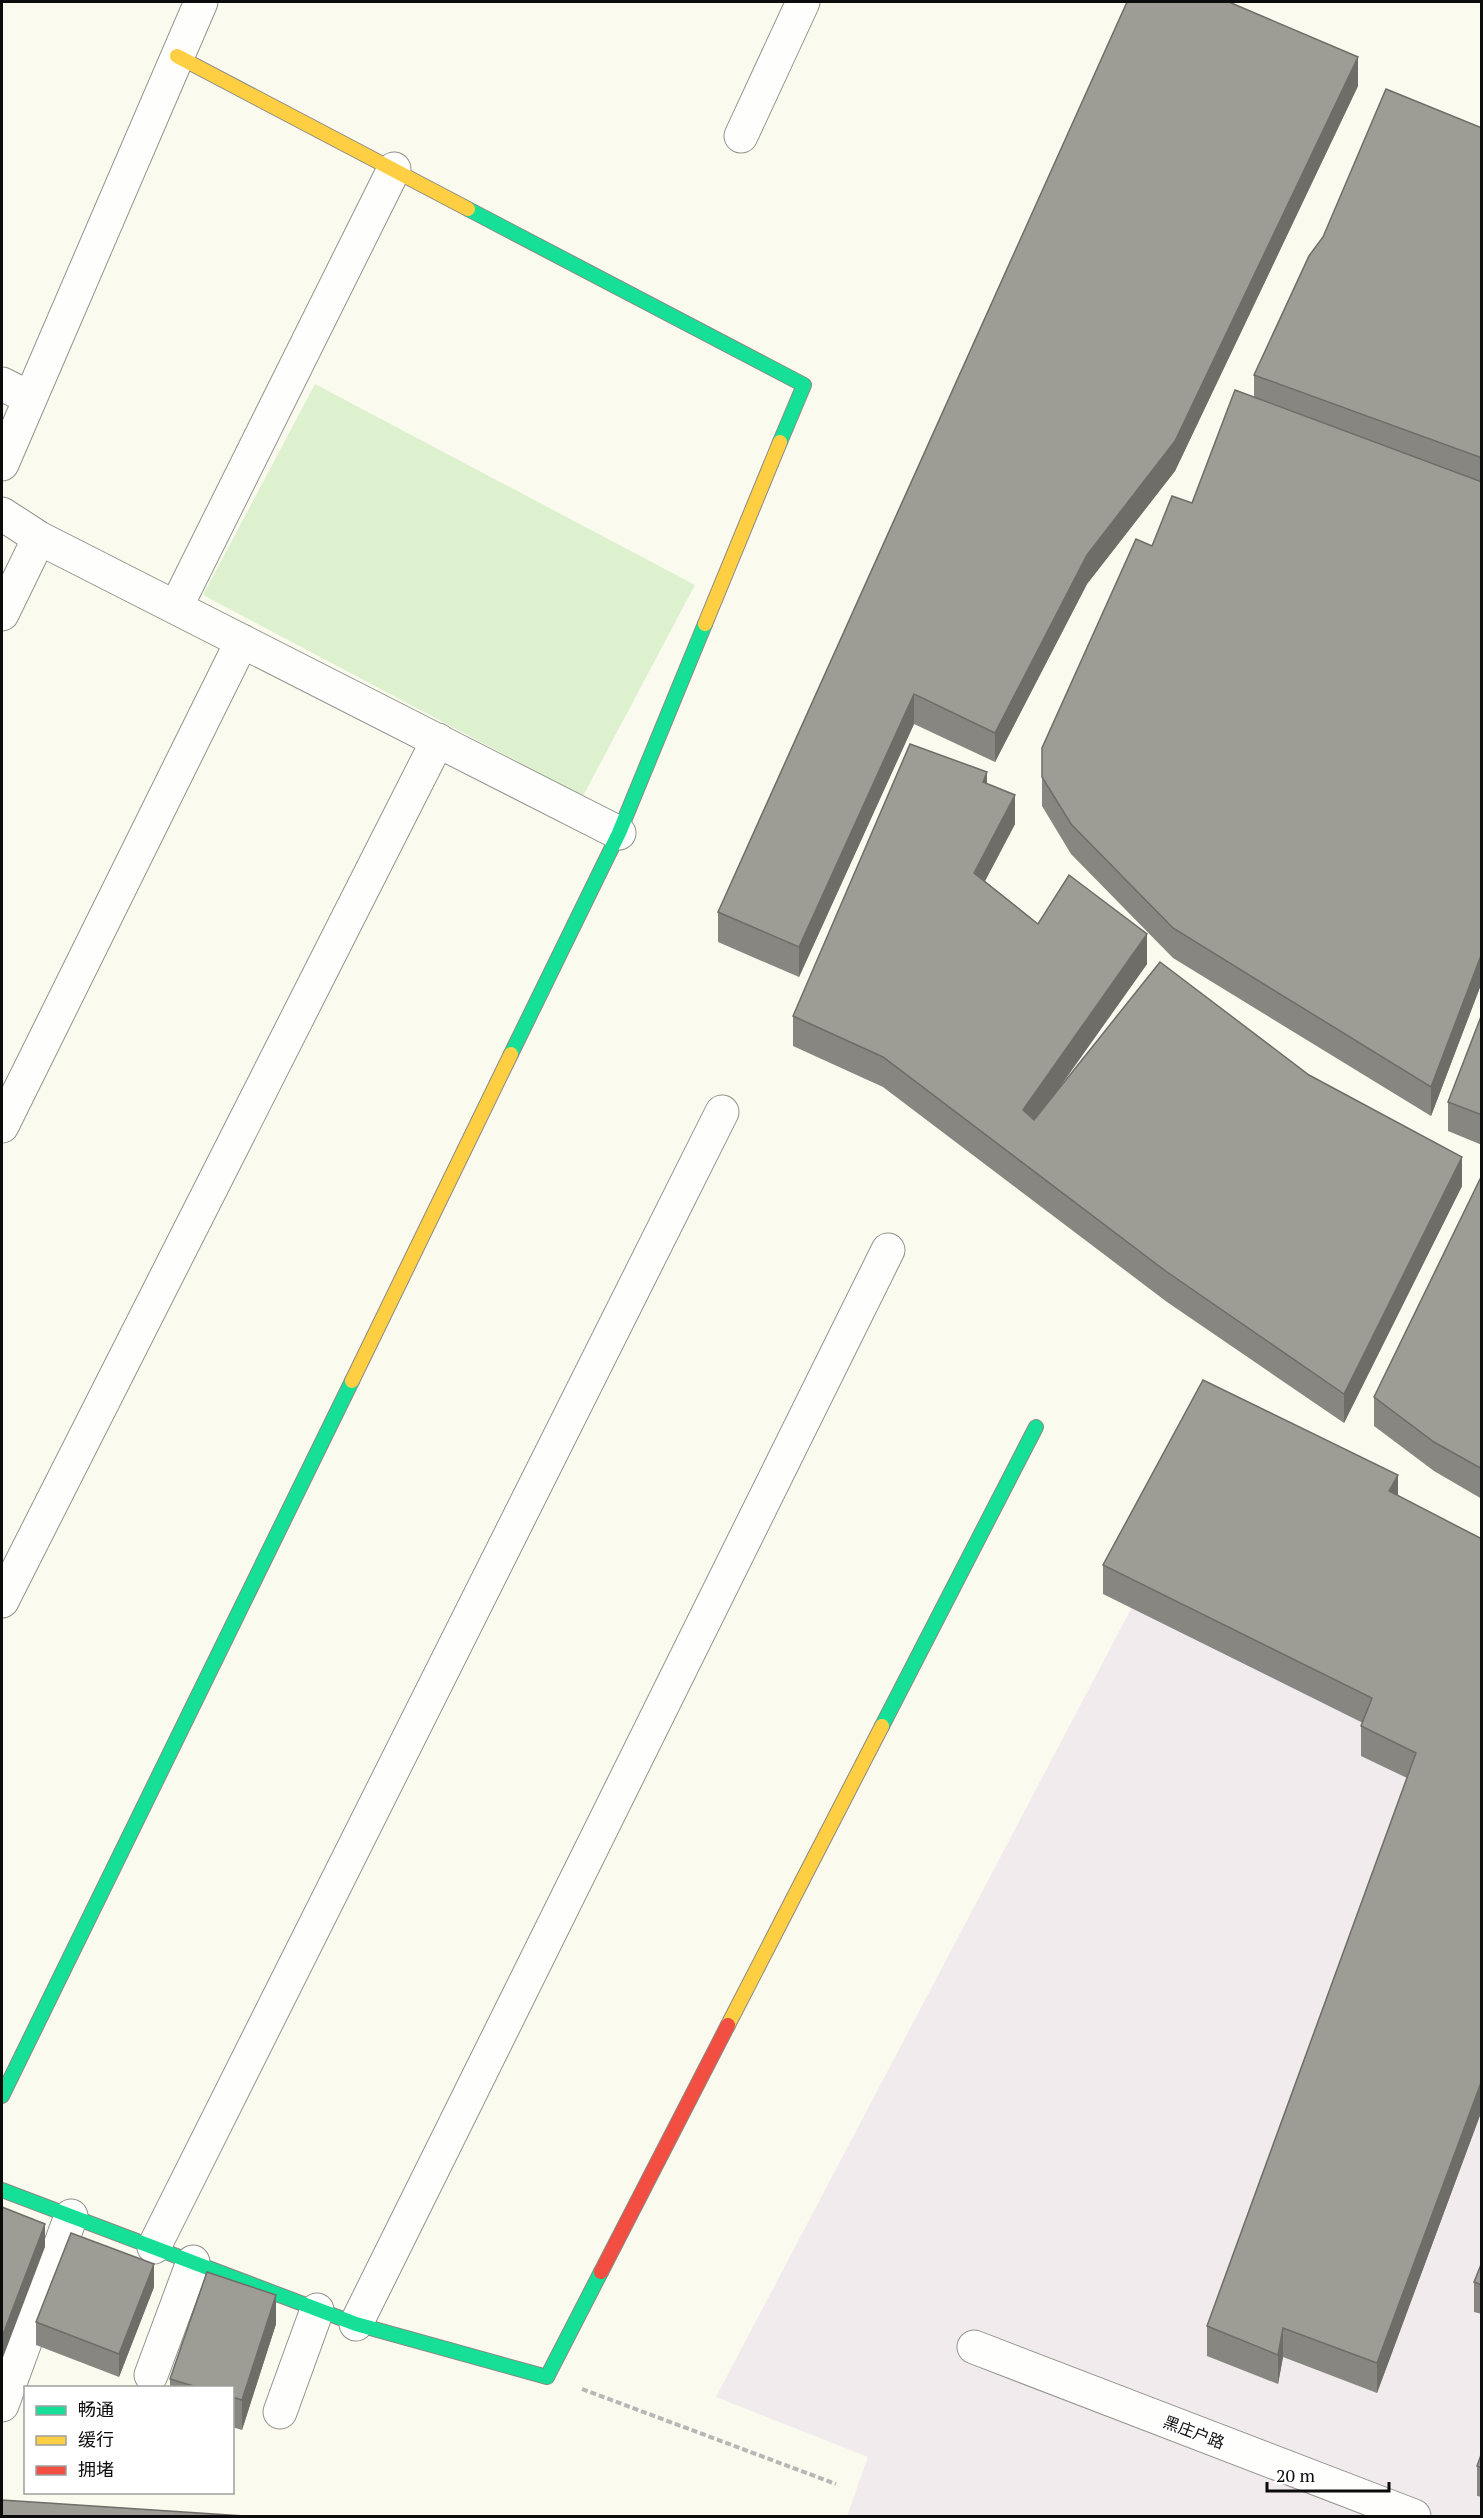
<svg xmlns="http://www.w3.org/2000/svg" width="1483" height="2518" font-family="'PT Serif','Noto Sans SC',serif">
  <rect width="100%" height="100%" fill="#fafaef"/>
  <path fill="#f2ebed" d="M 1172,1531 L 1481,1674 L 1481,2516 L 847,2516 L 868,2457 L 716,2397 Z"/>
  <path fill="#def1cf" d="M 315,384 L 695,585 L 583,796 L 203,595 Z"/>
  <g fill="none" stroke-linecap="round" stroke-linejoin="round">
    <defs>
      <path id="street" d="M 741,136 L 803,2
        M 2,384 L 30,398
        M 2,464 L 201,2
        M 2,514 L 39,538 L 2,614
        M 39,538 L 619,833
        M 176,607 L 394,169
        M 2,1126 L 242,641
        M 2,1601 L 438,740
        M 154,2247 L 722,1112
        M 356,2324 L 888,1250
        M 974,2347 L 1414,2516
        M 151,2375 L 193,2262
        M 2,2405 L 71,2216
        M 280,2412 L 317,2310"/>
      <path id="fast" d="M 468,209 L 804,385 L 780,442
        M 511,1054 L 619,833 L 705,624
        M 882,1726 L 1036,1427
        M 2,2096 L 352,1381
        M 2,2190 L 356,2324 L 547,2377 L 601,2272"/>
      <path id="slow" d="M 177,56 L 468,209
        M 705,624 L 780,442
        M 352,1381 L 511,1054
        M 728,2025 L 882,1726"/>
      <path id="jam" d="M 601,2272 L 728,2025"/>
    </defs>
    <use href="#street" stroke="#93938e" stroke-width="35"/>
    <use href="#fast" stroke="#8a8a85" stroke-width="16"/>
    <use href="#slow" stroke="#8a8a85" stroke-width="16"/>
    <use href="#jam" stroke="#8a8a85" stroke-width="16"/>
    <path stroke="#b7b7b5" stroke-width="4" stroke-dasharray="6 3" stroke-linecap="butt" d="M 582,2389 L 836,2484"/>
    <use href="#street" stroke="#fefefd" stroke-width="33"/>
    <use href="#fast" stroke="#16e098" stroke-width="14"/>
    <use href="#slow" stroke="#ffcf43" stroke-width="14"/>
    <use href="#jam" stroke="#f24e42" stroke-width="14"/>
  </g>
  <path fill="#878680" d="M 1358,86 L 1175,471 L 1087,584 L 995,762 L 914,724 L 799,977 L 718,942 L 718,912 Z
    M 1482,128 L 1482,982 L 1431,1116 L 1173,958 L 1071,854 L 1042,806 L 1042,748 L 1192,503 L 1254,397 L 1254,375 Z
    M 987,784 L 1015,824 L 985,881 L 1038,924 L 1147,964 L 1056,1092 L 1309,1075 L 1462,1186 L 1344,1423 L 1167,1302 L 883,1087 L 793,1046 L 793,1016 Z
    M 1482,1014 L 1482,1145 L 1448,1131 L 1448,1102 Z
    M 1482,1175 L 1482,1499 L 1434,1471 L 1374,1426 L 1374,1397 Z
    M 1398,1496 L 1482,1539 L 1482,2110 L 1377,2393 L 1283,2357 L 1278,2384 L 1207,2356 L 1207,2326 L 1407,1778 L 1361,1756 L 1361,1726 L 1363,1723 L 1103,1594 L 1103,1565 Z
    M 1482,2262 L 1482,2314 L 1474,2312 L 1474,2282 Z
    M 154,2287 L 119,2377 L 36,2345 L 36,2322 Z
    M 276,2324 L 242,2430 L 232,2427 L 232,2388 L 170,2388 L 170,2379 Z
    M 1482,2452 L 1482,2497 L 1477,2496 L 1477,2466 Z"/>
  <path fill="#6e6d68" d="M 1358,57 L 1358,86 L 1175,471 L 1087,584 L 995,762 L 995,733 L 1087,555 Z
    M 914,694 L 914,724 L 799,977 L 799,947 Z
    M 987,772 L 987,801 L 983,782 Z
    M 1015,795 L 1015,824 L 974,902 L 974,873 Z
    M 1147,934 L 1147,964 L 1023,1139 L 1023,1110 Z
    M 1482,953 L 1482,982 L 1431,1116 L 1431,1087 Z
    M 1462,1157 L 1462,1186 L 1344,1423 L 1344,1394 Z
    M 1398,1475 L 1398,1504 L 1389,1491 Z
    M 1482,2080 L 1482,2110 L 1377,2393 L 1377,2363 Z
    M 45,2224 L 45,2247 L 2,2360 L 2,2337 Z
    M 154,2264 L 154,2287 L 119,2377 L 119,2354 Z
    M 276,2295 L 276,2324 L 242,2430 L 242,2400 Z
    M 1283,2328 L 1283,2357 L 1278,2384 L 1278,2355 Z"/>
  <path fill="#9d9c95" stroke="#6e6d68" stroke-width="1.5" d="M 1127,2 L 1229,2 L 1358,57 L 1175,441 L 1087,555 L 995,733 L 914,694 L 799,947 L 718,912 Z
    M 1386,89 L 1482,128 L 1482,458 L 1254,375 L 1309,256 L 1323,237 Z
    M 1235,390 L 1482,482 L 1482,953 L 1431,1087 L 1173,928 L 1071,824 L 1042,777 L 1042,748 L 1136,539 L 1152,546 L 1172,496 L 1192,503 Z
    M 910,744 L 987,772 L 983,782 L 1015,795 L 974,873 L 1038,924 L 1069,875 L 1147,934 L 1023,1110 L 1034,1120 L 1160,962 L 1309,1075 L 1462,1157 L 1344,1394 L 1167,1272 L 883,1057 L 793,1016 Z
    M 1482,1014 L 1482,1115 L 1448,1102 Z
    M 1482,1175 L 1482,1469 L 1434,1442 L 1374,1397 Z
    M 1203,1380 L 1398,1475 L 1389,1491 L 1482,1539 L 1482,2080 L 1377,2363 L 1283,2328 L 1278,2355 L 1207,2326 L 1416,1753 L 1361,1726 L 1372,1698 L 1103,1565 Z
    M 2,2207 L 45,2224 L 2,2337 Z
    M 71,2233 L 154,2264 L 119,2354 L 36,2322 Z
    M 1482,2262 L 1482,2285 L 1474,2282 Z
    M 207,2272 L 276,2295 L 242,2400 L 232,2397 L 232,2388 L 200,2388 L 170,2379 Z
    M 1482,2452 L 1482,2468 L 1477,2466 Z
    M 2,2500 L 261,2517 L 2,2517 Z"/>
  <g text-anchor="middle" stroke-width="6" stroke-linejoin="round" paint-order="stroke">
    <g font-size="16" fill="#0c0c0c" stroke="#fff">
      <text transform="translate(1194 2432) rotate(21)" y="6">黑庄户路</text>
    </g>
  </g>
  <rect width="1483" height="2518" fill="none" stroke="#0c0c0c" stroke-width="6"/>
  <rect x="24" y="2386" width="210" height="108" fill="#ffffff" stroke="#9e9e9e" stroke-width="1.5"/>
  <rect x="36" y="2406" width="30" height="9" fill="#16e098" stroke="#9e9e9e" stroke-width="1.5"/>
  <text x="78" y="2416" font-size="18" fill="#0c0c0c">畅通</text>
  <rect x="36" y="2436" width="30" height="9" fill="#ffcf43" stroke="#9e9e9e" stroke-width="1.5"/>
  <text x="78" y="2446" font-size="18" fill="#0c0c0c">缓行</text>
  <rect x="36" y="2466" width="30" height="9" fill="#f24e42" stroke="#9e9e9e" stroke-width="1.5"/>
  <text x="78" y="2476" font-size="18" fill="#0c0c0c">拥堵</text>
  <path d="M1267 2482v9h122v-9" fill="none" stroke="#0c0c0c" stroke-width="3"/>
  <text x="1276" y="2482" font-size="18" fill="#0c0c0c" stroke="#ffffff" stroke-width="4.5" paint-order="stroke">20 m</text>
</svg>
